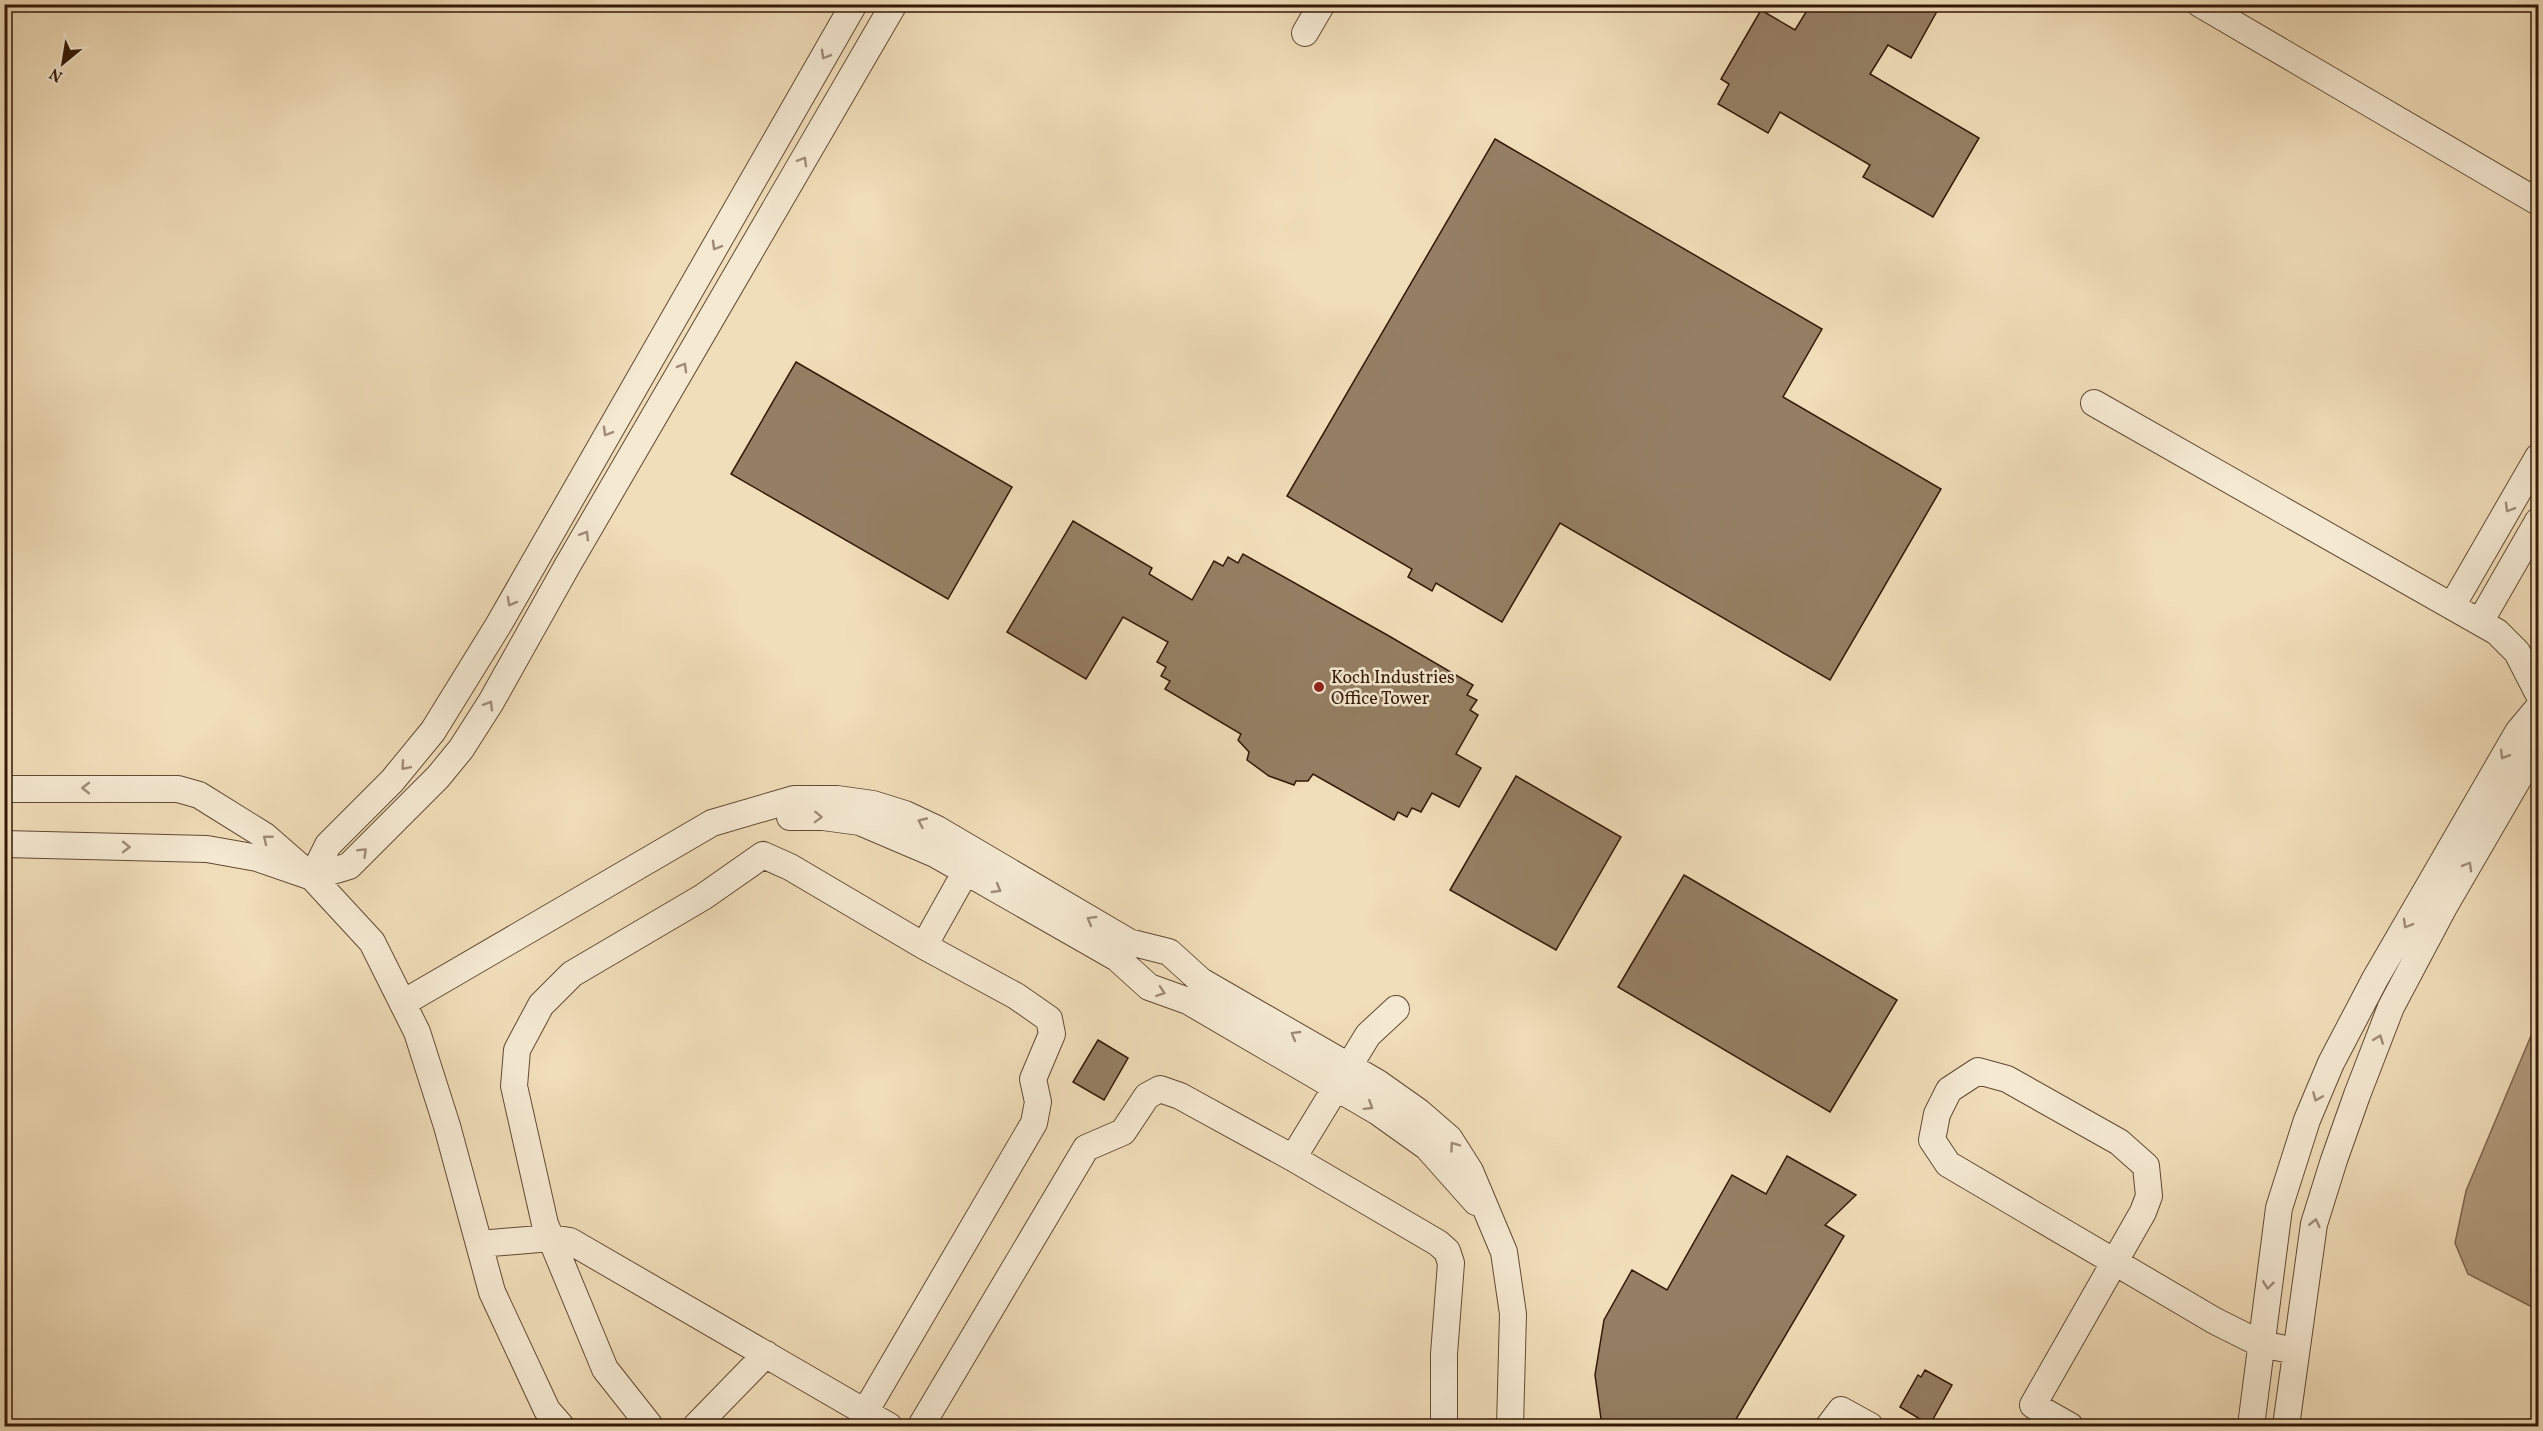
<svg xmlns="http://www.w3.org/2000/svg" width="2543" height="1431" font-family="Vollkorn,serif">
  <rect width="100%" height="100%" fill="#f0ddb9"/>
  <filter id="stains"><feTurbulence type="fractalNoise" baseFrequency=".00333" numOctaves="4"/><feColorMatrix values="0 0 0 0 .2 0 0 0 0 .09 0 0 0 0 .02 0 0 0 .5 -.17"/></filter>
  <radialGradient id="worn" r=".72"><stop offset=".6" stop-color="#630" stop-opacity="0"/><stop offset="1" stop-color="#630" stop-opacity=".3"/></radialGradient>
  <path fill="#b09a7c" stroke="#7e664d" stroke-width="1.5" d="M 2538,1019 L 2538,1310 L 2468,1274 L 2455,1243 L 2466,1191 Z"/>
  <path fill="#957f64" stroke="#331907" stroke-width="1.5" d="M 1811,4 L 1941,4 L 1911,58 L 1888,45 L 1870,74 L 1979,138 L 1933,217 L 1863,177 L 1870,165 L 1780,112 L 1768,133 L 1718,104 L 1729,84 L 1721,79 L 1761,10 L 1795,30 Z
    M 1495,139 L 1822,329 L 1783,397 L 1941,489 L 1830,680 L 1560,523 L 1502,622 L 1436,583 L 1432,591 L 1408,577 L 1412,569 L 1287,496 Z
    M 796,362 L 1012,487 L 948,599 L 731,474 Z
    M 1073,521 L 1152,568 L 1149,574 L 1192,600 L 1214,561 L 1223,566 L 1228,557 L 1238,563 L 1243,554 L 1389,636 L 1473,685 L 1467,695 L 1477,700 L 1470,710 L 1478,715 L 1456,754 L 1481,768 L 1459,807 L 1432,793 L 1421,812 L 1412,808 L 1407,817 L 1398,812 L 1394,820 L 1313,774 L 1308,781 L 1296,781 L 1294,785 L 1269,776 L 1247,760 L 1249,752 L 1238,740 L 1241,734 L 1165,689 L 1170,681 L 1161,676 L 1166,667 L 1157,662 L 1168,642 L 1123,617 L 1086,679 L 1007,632 Z
    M 1516,776 L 1621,837 L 1556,950 L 1450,890 Z
    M 1684,875 L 1897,1000 L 1830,1112 L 1618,987 Z
    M 1098,1040 L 1128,1058 L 1104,1100 L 1073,1082 Z
    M 1787,1156 L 1856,1195 L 1825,1225 L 1844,1236 L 1732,1426 L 1602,1426 L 1595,1375 L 1604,1320 L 1632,1270 L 1667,1290 L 1732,1175 L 1766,1194 Z
    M 1925,1370 L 1952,1385 L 1932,1421 L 1930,1420 L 1928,1424 L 1900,1407 L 1918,1375 L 1921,1377 Z"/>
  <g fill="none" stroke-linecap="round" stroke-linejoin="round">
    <defs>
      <path id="minor" d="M 2200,4 L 2538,202
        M 1305,33 L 1322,4
        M 2094,403 L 2497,632 L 2517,652 L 2538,693
        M 2452,606 L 2538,457
        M 2480,622 L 2538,521
        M 4,789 L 178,789 L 199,795 L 265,836 L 312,877 L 372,942 L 417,1032 L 447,1126 L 492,1292 L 547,1410 L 561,1426
        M 790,817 L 823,817 L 860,822 L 935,854 L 1117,958 L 1149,987 L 1188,1001 L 1378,1112 L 1427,1147 L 1476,1202
        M 4,844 L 207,849 L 257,858 L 312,877 L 349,866 L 438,777 L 461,749 L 491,702 L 566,568 L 894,4
        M 312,877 L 328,845 L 392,781 L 433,731 L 499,624 L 854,4
        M 403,1003 L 712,823 L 794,799 L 837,799 L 873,804 L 905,814 L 937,829 L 1129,942 L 1169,952 L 1201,981 L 1378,1083 L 1419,1112 L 1449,1138 L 1470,1171 L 1504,1252 L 1513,1314 L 1510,1426
        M 1396,1009 L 1368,1035 L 1293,1158 L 1438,1243 L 1447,1251 L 1451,1263 L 1444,1354 L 1444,1426
        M 479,1244 L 551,1238 L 570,1241 L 889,1426
        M 865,1412 L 1034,1123 L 1038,1102 L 1033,1079 L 1052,1034 L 1049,1019 L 1016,996 L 924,946
        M 650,1426 L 605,1369 L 545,1224 L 514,1086 L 517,1050 L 541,1005 L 572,974 L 703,897 L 763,855 L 790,867 L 924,946 L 966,871
        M 696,1426 L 766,1354
        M 921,1426 L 1086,1148 L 1123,1132 L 1147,1096 L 1160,1089 L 1180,1096 L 1293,1158
        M 1829,1426 L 1841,1410 L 1870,1426
        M 2070,1426 L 2033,1405 L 2143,1212 L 2149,1196 L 2146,1166 L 2119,1142 L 2007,1079 L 1978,1071 L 1949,1090 L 1937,1114 L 1932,1140 L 1948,1164 L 2215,1321 L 2261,1344 L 2295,1351
        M 2251,1426 L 2279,1208 L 2307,1120 L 2331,1063 L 2375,979 L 2518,732 L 2538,708
        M 2286,1426 L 2314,1224 L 2334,1160 L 2357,1095 L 2391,1007 L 2444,907 L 2538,745"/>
    </defs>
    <use href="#minor" stroke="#624a34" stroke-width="28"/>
    <use href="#minor" stroke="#f5e9d2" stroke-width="26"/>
  </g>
  <defs><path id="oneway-chevron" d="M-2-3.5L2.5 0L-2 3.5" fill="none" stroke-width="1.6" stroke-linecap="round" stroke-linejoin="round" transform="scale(1.5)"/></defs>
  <g stroke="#9e8b77">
    <use href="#oneway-chevron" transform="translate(825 55) rotate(120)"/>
    <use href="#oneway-chevron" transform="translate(803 161) rotate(-60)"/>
    <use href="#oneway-chevron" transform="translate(716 246) rotate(120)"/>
    <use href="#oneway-chevron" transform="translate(683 367) rotate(-60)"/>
    <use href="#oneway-chevron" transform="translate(607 432) rotate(120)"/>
    <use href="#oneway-chevron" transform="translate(2509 508) rotate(120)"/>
    <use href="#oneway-chevron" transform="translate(585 535) rotate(-59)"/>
    <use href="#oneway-chevron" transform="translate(511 602) rotate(119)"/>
    <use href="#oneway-chevron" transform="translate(489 705) rotate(-59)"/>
    <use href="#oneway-chevron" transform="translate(2504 755) rotate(121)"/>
    <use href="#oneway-chevron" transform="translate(405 766) rotate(131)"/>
    <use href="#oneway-chevron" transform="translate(86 788) rotate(180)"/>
    <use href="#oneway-chevron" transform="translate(818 817) rotate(2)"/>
    <use href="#oneway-chevron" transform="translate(922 822) rotate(-155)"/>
    <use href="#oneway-chevron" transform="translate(267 839) rotate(-141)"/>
    <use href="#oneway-chevron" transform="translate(126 847) rotate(1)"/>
    <use href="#oneway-chevron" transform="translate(363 852) rotate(-44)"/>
    <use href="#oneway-chevron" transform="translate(2468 866) rotate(-60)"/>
    <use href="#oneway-chevron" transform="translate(997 889) rotate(30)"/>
    <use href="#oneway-chevron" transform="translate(1091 920) rotate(-150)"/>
    <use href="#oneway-chevron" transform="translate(2407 924) rotate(120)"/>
    <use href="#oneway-chevron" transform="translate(1161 992) rotate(19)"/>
    <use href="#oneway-chevron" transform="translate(1295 1035) rotate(-150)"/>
    <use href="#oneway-chevron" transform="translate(2379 1039) rotate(-69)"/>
    <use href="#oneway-chevron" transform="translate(2317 1097) rotate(113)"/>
    <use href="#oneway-chevron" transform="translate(1369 1106) rotate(32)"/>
    <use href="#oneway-chevron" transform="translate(1454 1146) rotate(-125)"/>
    <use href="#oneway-chevron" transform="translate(2315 1223) rotate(-77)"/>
    <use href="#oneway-chevron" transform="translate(2268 1285) rotate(97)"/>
  </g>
  <circle fill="#8f2418" stroke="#f5e9d2" stroke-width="2" cx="1319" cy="687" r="6"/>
  <g text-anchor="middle" stroke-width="5" stroke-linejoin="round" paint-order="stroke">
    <g font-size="18" fill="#331907" stroke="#f5e9d2" text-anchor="start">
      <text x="1331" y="683">Koch Industries<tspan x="1331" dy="21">Office Tower</tspan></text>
    </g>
  </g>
  <rect width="2543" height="1431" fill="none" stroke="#f0ddb9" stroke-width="24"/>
  <rect x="6" y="6" width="2531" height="1419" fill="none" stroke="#331907" stroke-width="3"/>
  <rect x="12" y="12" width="2519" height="1407" fill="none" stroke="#331907" stroke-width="1.5"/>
  <g transform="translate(63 63) rotate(210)" stroke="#f5e9d2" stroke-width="4.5" paint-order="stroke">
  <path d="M0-4.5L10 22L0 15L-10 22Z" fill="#331907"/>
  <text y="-9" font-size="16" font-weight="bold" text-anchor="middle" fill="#331907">N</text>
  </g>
  <rect width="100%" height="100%" filter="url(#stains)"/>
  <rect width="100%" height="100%" fill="url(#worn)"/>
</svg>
